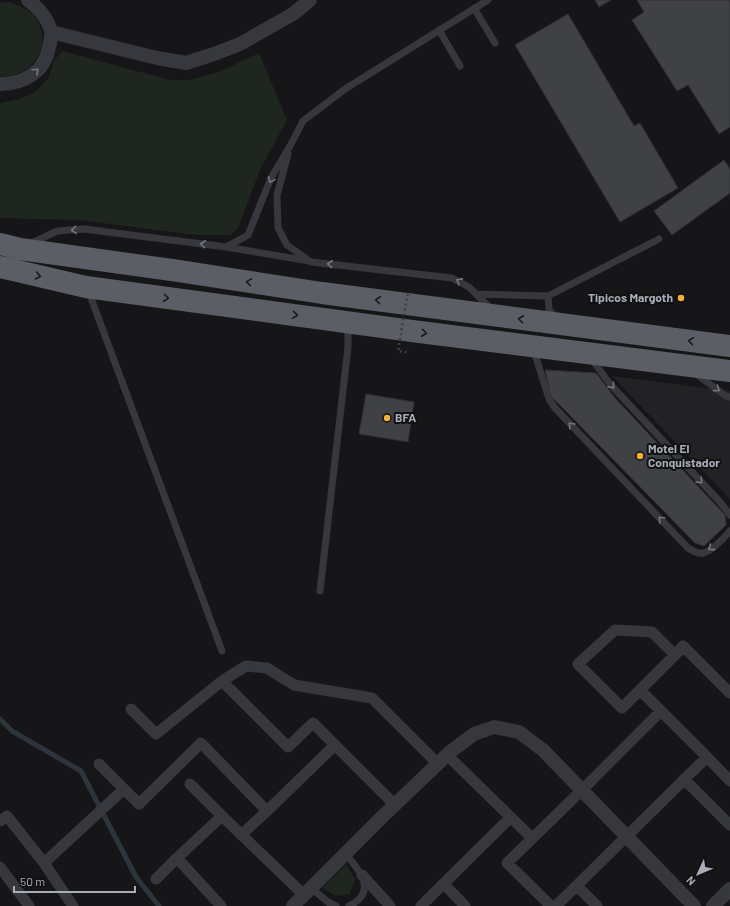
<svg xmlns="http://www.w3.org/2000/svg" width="730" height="906" font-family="Barlow,sans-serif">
  <rect width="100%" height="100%" fill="#161618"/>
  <path fill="#222225" d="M 612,376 L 730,391 L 730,499 Z"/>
  <path fill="#1e261f" d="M 9,2 C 16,5 25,7 31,13 C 57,37 35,80 0,76 L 0,3 Z
    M 62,51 L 170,80 L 189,80 L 219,72 L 259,53 L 287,120 L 260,170 L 238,228 L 230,235 L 196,235 L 79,220 L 0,218 L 0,103 L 20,99 L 36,91 L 48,79 L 54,61 Z
    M 346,865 L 355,879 L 350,894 L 336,896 L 322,888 Z"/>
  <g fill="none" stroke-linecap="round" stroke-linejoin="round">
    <path stroke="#2c353c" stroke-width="5" d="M 0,719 L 12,731 L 81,771 L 136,877 L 159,906"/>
  </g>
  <path fill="#404145" stroke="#303034" d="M 595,0 L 611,0 L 599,7 Z
    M 637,0 L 729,0 L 730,2 L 730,127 L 719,134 L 688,85 L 677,91 L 632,20 L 644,12 Z
    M 568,14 L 634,126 L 640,123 L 678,188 L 620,222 L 515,45 Z
    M 724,160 L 730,169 L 730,193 L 672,235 L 654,211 Z
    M 545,370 L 596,373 L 615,398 L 725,515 L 726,525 L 704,546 L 695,543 L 551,396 Z
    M 366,394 L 414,402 L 408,442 L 359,434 Z"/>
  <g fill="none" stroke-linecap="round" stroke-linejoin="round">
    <path stroke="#3d3f44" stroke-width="2.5" stroke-dasharray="2 3" stroke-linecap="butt" d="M 399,348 L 398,351 L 407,352 L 408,349"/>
    <path stroke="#37383d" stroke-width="7" d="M 474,8 L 495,43
      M 439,30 L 460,66
      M 288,154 L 277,195 L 278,228 L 287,245 L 311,262 L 452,278 L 469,287 L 492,310
      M 30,244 L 57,231 L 84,229 L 226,247 L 309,261
      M 226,247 L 248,235 L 271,178 L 290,146 L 303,121 L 345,89 L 488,0
      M 88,290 L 222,651
      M 476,294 L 548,296 L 659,239
      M 548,296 L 549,310 L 556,317
      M 533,348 L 549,399 L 555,408 L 688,548 C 693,551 697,554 703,553 C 711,552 725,537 730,531
      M 592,358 L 596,365 L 610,384 L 720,502 L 730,515
      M 696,374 L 726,396 L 730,397
      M 320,591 L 348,347 L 348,325
      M 346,854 C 360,871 378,892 349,906
      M 311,888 L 328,902 L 336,906"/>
    <path stroke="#37383d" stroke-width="11" d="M 675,655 L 652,632 L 615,630 L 578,664 L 622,708 L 675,655 L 683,646 L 730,693
      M 222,681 L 246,666 L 267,668 L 294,685 L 372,698 L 438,764
      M 640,690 L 707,757
      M 131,709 L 156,734 L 222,681 L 288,747 L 313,723 L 395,805
      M 447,755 L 532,838
      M 99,764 L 139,804 L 201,743 L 267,811 L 335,745
      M 684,779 L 730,825
      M 190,784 L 222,816
      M 0,821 L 7,816 L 44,863 L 73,906
      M 241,835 L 267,811
      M 44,863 L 124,789
      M 0,867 L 29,906
      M 362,875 L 390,906
      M 156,879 L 177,858
      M 444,884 L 465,906
      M 577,886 L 597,906
      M 221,906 L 177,858 L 222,816 L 304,895
      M 421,906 L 511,817
      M 551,906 L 507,863 L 582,790 L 661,711
      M 556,906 L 707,757 L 730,781"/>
    <path stroke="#37383d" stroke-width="14" d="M 51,32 L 157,58 L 186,63 L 214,54 L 240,44 L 293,14 L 310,0
      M 0,84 C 24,84 45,72 49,47 C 50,43 52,36 51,32 C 49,20 38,7 28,0
      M 293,906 L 382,817 L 450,752 L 474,734 L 494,727 L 519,732 L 543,750 L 694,906
      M 713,906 L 730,889"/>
    <path stroke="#5b5e65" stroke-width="22" d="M 0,244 L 20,249 L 172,270 L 322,293 L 730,346
      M 0,267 L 86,287 L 412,331 L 730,371"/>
    <path stroke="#3d3f44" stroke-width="2.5" stroke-dasharray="2 3" stroke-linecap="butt" d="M 399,345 L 408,292"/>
  </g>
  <defs><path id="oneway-chevron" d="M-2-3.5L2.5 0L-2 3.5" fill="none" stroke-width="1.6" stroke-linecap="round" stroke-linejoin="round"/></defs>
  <g stroke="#757881">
    <use href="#oneway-chevron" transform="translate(36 71) rotate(-43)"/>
    <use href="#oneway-chevron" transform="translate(271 180) rotate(114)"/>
    <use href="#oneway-chevron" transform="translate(74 230) rotate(175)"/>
    <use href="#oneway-chevron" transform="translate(203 244) rotate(-173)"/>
    <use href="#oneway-chevron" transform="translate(330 264) rotate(-174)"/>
    <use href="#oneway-chevron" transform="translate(459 281) rotate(-151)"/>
    <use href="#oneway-chevron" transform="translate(612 386) rotate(49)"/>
    <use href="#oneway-chevron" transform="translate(717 389) rotate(35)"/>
    <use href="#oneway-chevron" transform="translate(571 425) rotate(-134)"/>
    <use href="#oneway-chevron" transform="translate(700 481) rotate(47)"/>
    <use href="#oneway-chevron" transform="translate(661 519) rotate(-134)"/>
    <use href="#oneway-chevron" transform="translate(711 548) rotate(143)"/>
  </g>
  <g stroke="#18191b">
    <use href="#oneway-chevron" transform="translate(38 276) rotate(13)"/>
    <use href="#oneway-chevron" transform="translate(249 282) rotate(-171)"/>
    <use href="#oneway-chevron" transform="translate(166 298) rotate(8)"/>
    <use href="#oneway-chevron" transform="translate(378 300) rotate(-173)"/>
    <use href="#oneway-chevron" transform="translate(295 315) rotate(8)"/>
    <use href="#oneway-chevron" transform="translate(521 319) rotate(-173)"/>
    <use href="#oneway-chevron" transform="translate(424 333) rotate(7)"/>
    <use href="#oneway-chevron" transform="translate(691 341) rotate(-172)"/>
  </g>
  <g fill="#f2b134" stroke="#111113" stroke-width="1.5">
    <circle cx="681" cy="298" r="4"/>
    <circle cx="387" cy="418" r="4"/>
    <circle cx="640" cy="456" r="4"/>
  </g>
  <g text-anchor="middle" stroke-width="4" stroke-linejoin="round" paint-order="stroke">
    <g font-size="12" font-weight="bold" fill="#a8adb8" stroke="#111113" text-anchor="start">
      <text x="673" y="302" text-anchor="end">Tipicos Margoth</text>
      <text x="395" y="422">BFA</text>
      <text x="648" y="453">Motel El<tspan x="648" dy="14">Conquistador</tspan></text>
    </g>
  </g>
  <g transform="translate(698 874) rotate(226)" stroke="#111113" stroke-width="3" paint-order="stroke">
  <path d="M0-3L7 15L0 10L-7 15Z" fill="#a8adb8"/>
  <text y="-6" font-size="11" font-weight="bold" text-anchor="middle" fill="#a8adb8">N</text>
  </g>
  <path d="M14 886v6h121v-6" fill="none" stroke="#a8adb8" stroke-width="2"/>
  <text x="20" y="886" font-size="12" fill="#a8adb8" stroke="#111113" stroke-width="3" paint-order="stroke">50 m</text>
</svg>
